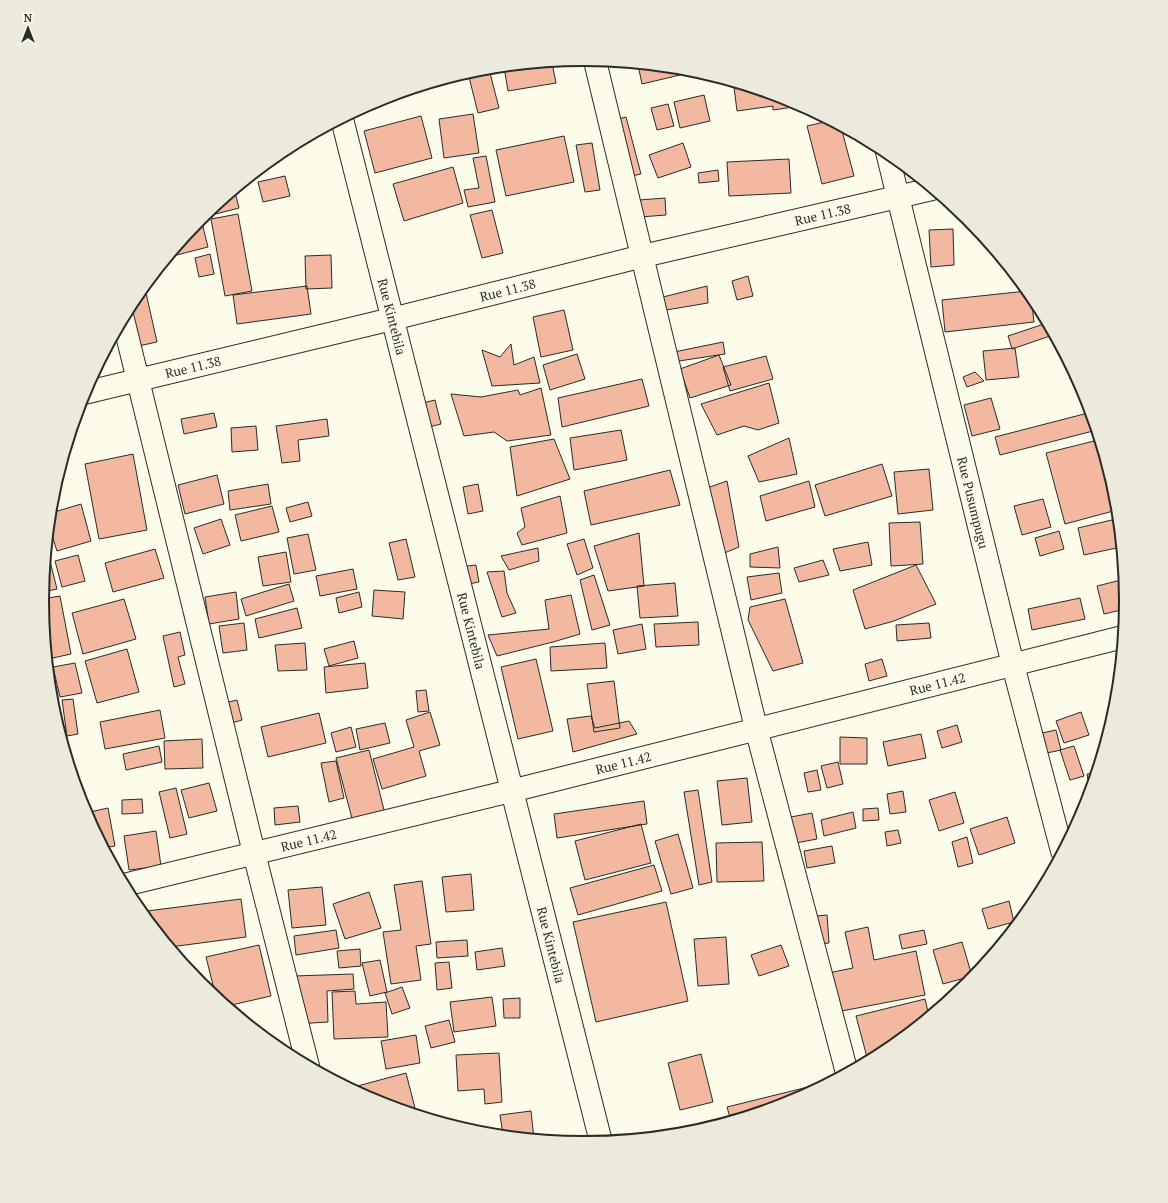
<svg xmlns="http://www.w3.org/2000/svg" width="1168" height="1203" font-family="'PT Serif',serif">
  <rect width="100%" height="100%" fill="#fdfbea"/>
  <path fill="#f2b8a0" stroke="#2b2b2b" d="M 552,63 L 556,83 L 508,91 L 504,67 Z
    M 638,65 L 678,69 L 680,75 L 642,84 Z
    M 489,69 L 499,108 L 478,113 L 468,73 L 478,70 Z
    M 743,86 L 792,101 L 801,106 L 773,110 L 773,106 L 737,111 L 734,87 Z
    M 704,95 L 710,121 L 680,128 L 674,102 Z
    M 668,104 L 674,126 L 657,130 L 651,108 Z
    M 473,114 L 479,153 L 444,158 L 439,119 Z
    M 421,116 L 432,158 L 375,173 L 364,131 Z
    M 626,117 L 641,174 L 622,178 L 607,122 Z
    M 829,121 L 841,127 L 854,176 L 822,184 L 807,126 Z
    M 564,136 L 574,182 L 506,196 L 496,150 Z
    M 592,143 L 600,190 L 585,192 L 576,145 Z
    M 683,143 L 691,167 L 658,178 L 649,155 Z
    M 486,156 L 495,202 L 468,207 L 464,190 L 479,188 L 473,158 Z
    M 789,159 L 791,193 L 729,196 L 727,162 Z
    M 453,167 L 463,203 L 404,221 L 393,184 Z
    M 718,170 L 719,181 L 699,183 L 698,173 Z
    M 285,176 L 290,196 L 263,202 L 258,182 Z
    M 235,192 L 239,208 L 204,217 L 232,193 Z
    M 665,198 L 666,215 L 640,217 L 639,200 Z
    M 492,210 L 503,253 L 482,258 L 470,215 Z
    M 238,214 L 252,291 L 225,296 L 211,219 Z
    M 202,223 L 208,247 L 169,257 L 196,224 Z
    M 953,229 L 954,265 L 931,267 L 929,230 Z
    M 210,254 L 214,274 L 199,277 L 195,258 Z
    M 331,255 L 332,288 L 306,289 L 305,256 Z
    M 748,276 L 753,296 L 737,300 L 732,281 Z
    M 307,286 L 311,314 L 237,324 L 233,295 Z
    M 707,286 L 708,303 L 666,310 L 663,297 Z
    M 1027,291 L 1031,296 L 1034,322 L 945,332 L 942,300 Z
    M 146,293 L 157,342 L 129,348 L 123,320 L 138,295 Z
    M 564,310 L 573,350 L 541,357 L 533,317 Z
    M 1047,323 L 1053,335 L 1012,349 L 1008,336 Z
    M 723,342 L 725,354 L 679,361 L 674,352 Z
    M 511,344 L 514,365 L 534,357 L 540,383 L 492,386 L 482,350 L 500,357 Z
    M 1015,348 L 1019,377 L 986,380 L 983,351 Z
    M 577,354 L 585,379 L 550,390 L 543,365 Z
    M 719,355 L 731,385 L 690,398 L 680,369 Z
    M 766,356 L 773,379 L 730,391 L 723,367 Z
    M 975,372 L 984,381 L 967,387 L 963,377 Z
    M 642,379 L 649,406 L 562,427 L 558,398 Z
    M 769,383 L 779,423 L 758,430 L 744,426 L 717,435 L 701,404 Z
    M 541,388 L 551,435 L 507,441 L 494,432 L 464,436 L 451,394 L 481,397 L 518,390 L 520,395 Z
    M 991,398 L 1000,429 L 972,436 L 964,405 Z
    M 435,400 L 441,424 L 429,427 L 423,403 Z
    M 214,413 L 217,427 L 184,434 L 181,419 Z
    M 1088,413 L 1093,431 L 1000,455 L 995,437 Z
    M 327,419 L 329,436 L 298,440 L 300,461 L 282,463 L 276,426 Z
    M 256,426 L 258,450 L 232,452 L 231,428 Z
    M 621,430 L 627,460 L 574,470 L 570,438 Z
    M 789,438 L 797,474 L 759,482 L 748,456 Z
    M 554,439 L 570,479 L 517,496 L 510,447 Z
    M 1098,440 L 1117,510 L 1065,524 L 1046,453 Z
    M 133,454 L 147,530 L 99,539 L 85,464 Z
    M 882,464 L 892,496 L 825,516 L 815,485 Z
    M 929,469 L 933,510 L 898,514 L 894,472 Z
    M 670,470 L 680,505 L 591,525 L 584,491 Z
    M 217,475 L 224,504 L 185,514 L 178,485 Z
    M 727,481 L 739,547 L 722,554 L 707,488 Z
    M 809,481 L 815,507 L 766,521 L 760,496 Z
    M 268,484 L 271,504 L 230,510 L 228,491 Z
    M 478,484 L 483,511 L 468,514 L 463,487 Z
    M 560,496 L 567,533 L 522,545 L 517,533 L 525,527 L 521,508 Z
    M 1043,499 L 1051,527 L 1022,535 L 1014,506 Z
    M 308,502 L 312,516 L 290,522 L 286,508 Z
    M 81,504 L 91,541 L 57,551 L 49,526 L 51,513 Z
    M 272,506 L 279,532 L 241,541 L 235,515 Z
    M 221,519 L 230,545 L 203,554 L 194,528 Z
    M 1116,519 L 1121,547 L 1084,555 L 1078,528 Z
    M 920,522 L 923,564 L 891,566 L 889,523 Z
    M 1059,531 L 1064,549 L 1040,556 L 1035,538 Z
    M 639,533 L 644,586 L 608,591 L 594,546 Z
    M 308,534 L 316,570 L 294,574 L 287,538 Z
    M 406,539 L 415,577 L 398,580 L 389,543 Z
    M 584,539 L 593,568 L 577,575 L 567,544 Z
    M 868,542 L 872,565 L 840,571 L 833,549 Z
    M 778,547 L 780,568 L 750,567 L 750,554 Z
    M 538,548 L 539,561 L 509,570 L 501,556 Z
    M 155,549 L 164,578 L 113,592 L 105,563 Z
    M 286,552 L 291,582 L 263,586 L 258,557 Z
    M 78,555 L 85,581 L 62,587 L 55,561 Z
    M 49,557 L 57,589 L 43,592 L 46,558 Z
    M 823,560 L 829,575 L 799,582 L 794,568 Z
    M 476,565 L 479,582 L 463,585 L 460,567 Z
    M 916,565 L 936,604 L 894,621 L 865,629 L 853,590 Z
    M 353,569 L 357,589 L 320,596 L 316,576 Z
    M 504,571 L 507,593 L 516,613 L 502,617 L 487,572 Z
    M 779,573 L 782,593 L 751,600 L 747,577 Z
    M 594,575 L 610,625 L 592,630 L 580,580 Z
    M 1121,580 L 1126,600 L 1125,609 L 1104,614 L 1097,586 Z
    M 675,583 L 678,616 L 640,618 L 637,586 Z
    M 289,584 L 294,601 L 246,616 L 241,599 Z
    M 374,590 L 405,592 L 403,619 L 372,616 Z
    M 236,592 L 239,619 L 209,624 L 205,597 Z
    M 359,592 L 362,607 L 339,613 L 336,598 Z
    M 571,595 L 580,634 L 553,642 L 497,656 L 488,635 L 549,629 L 545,600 Z
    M 60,596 L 71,654 L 48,659 L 42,599 Z
    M 1080,598 L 1085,619 L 1032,630 L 1028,609 Z
    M 124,599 L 136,639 L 83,654 L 72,613 Z
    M 785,599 L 803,663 L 773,671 L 748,620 L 750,607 Z
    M 297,608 L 302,628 L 259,638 L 255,619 Z
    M 698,622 L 699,645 L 656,647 L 654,624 Z
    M 244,623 L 247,650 L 223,653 L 219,626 Z
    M 929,623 L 931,638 L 897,641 L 896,625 Z
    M 642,624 L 646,649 L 618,654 L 613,630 Z
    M 180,632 L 185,655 L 178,657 L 185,684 L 174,687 L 163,636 Z
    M 354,641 L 358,658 L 329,666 L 324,649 Z
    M 305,643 L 307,670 L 278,671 L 275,645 Z
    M 605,643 L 607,668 L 551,671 L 550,647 Z
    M 127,649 L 139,692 L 97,703 L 85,661 Z
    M 536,659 L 553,731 L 518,739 L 501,667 Z
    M 882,659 L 887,676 L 869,681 L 865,664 Z
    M 75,663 L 82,693 L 60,697 L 53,667 Z
    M 365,663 L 368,688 L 326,693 L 324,667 Z
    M 614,681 L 620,728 L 594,732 L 587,684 Z
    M 426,690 L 429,711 L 418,712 L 416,691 Z
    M 73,699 L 78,734 L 67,736 L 62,700 Z
    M 237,700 L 242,720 L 221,726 L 215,705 Z
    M 160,710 L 165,738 L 105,749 L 100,722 Z
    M 430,712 L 440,745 L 419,751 L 426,776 L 382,789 L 373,759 L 414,747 L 406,720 Z
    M 1081,712 L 1089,735 L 1064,743 L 1056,721 Z
    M 319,713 L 326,743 L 268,757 L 261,727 Z
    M 591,716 L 595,728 L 629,721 L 637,734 L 573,752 L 567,719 Z
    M 385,723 L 390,743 L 360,750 L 356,729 Z
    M 957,725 L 962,742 L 942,748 L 937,731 Z
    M 351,727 L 356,747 L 336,752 L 331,733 Z
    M 1056,730 L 1061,750 L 1047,753 L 1042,733 Z
    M 921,734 L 926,758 L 888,766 L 883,742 Z
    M 840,737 L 867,738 L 867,764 L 840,764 Z
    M 202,739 L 203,768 L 165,769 L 164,741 Z
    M 159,746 L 162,762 L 126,770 L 123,754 Z
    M 1074,746 L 1084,776 L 1070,780 L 1060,750 Z
    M 369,750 L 386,818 L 354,826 L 336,758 Z
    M 336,761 L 344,798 L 329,802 L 321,763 Z
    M 838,762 L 843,784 L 827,788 L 821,766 Z
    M 817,770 L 821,790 L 808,792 L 804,773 Z
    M 1096,773 L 1090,793 L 1087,774 Z
    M 747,778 L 752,822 L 722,825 L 717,781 Z
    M 209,783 L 217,811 L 189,818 L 181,790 Z
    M 176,788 L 187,834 L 170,838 L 159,792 Z
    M 698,790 L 712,882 L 699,885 L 684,792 Z
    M 903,791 L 906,812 L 890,814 L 887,794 Z
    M 955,792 L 964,823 L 939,831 L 929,800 Z
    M 142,799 L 143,813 L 122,814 L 122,800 Z
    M 644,801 L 647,824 L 557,838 L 554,814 Z
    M 298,806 L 300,822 L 275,825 L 274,808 Z
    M 108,808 L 115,846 L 104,848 L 85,813 Z
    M 878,808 L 879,820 L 863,821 L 863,809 Z
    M 853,812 L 856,828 L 824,836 L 821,820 Z
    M 812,813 L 817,839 L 785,845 L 780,819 Z
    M 1007,817 L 1015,843 L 979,855 L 970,829 Z
    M 641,824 L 651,863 L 585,880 L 575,841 Z
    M 898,830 L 901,843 L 887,846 L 885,832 Z
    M 156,831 L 161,866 L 129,870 L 124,836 Z
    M 678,834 L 693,888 L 671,894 L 655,841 Z
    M 967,837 L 973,863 L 958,867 L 952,842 Z
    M 762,842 L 764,881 L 717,882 L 716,843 Z
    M 832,846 L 835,863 L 807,868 L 804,851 Z
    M 654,865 L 662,891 L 578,915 L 570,888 Z
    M 471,874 L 474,910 L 446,912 L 442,877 Z
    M 422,881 L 431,944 L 416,946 L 421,980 L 391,984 L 383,932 L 401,930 L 394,885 Z
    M 322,887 L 326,925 L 292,928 L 288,890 Z
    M 369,892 L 381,928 L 345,939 L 333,904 Z
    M 241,899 L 246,937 L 170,947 L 148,920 L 147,911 Z
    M 1009,901 L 1014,922 L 988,929 L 982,909 Z
    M 666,902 L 688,1001 L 596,1022 L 573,922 Z
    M 827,915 L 829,943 L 808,945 L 806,917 Z
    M 868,927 L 874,960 L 916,951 L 925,995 L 826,1014 L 818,975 L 853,968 L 845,932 Z
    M 336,930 L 339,948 L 296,955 L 294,936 Z
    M 924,930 L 927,944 L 902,949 L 899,935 Z
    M 726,937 L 729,984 L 698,986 L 694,939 Z
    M 467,940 L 468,956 L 437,958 L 436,942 Z
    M 962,942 L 972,976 L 943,984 L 933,950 Z
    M 259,945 L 271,996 L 227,1006 L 216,997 L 206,957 Z
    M 781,945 L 789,966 L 759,976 L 751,955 Z
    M 502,948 L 505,966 L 477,970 L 475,952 Z
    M 360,949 L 361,966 L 339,968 L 337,951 Z
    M 380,960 L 387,992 L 370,996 L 362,963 Z
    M 449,962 L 452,988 L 437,990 L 435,963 Z
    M 353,974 L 354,989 L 327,991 L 328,1022 L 296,1024 L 294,976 Z
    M 402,987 L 410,1008 L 392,1014 L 385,993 Z
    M 355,991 L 356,1004 L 386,1002 L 388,1037 L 334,1039 L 332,992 Z
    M 492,997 L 496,1026 L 454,1032 L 450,1002 Z
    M 520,998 L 520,1018 L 504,1018 L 503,999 Z
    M 925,999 L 929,1016 L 885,1052 L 868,1061 L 856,1016 Z
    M 449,1020 L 455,1042 L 431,1048 L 425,1026 Z
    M 416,1035 L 420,1063 L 386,1069 L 381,1041 Z
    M 499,1053 L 502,1102 L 485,1104 L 484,1089 L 458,1091 L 456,1055 Z
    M 701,1054 L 713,1102 L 680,1110 L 668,1063 Z
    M 406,1073 L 416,1112 L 413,1113 L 376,1102 L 350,1088 Z
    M 816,1085 L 817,1089 L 791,1102 L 731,1121 L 727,1107 Z
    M 531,1111 L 534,1139 L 503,1135 L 500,1115 Z"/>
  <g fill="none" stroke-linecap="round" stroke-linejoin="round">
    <defs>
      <g id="minor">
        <path d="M 595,61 L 756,728 L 847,1073"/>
        <path id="s1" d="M 342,119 L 601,1142"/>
        <path id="s2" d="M 887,152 L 1013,665 L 1062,851"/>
        <path d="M 123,319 L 254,853 L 308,1066"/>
        <path id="s3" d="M 84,393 L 392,319 L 643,256 L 932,189"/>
        <path id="s4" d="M 124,885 L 511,791 L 1123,637"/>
      </g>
    </defs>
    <use href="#minor" stroke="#2b2b2b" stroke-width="24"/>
    <use href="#minor" stroke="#fdfbea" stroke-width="22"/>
  </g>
  <g text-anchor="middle" stroke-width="3" stroke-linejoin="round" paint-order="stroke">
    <g font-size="13" fill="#2b2b2b" stroke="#fdfbea">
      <text dy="5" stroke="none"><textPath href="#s3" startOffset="760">Rue 11.38</textPath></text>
      <text dy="5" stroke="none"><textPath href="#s3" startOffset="436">Rue 11.38</textPath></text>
      <text dy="5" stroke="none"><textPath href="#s1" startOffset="204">Rue Kintebila</textPath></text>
      <text dy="5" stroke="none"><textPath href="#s3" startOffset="112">Rue 11.38</textPath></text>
      <text dy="5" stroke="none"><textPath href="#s2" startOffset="361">Rue Pusumpugu</textPath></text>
      <text dy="5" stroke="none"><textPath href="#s1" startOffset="528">Rue Kintebila</textPath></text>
      <text dy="5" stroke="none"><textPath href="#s4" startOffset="838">Rue 11.42</textPath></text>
      <text dy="5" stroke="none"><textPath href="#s4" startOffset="514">Rue 11.42</textPath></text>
      <text dy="5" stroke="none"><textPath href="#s4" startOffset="190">Rue 11.42</textPath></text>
      <text dy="5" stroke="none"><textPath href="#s1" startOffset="852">Rue Kintebila</textPath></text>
    </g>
  </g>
  <path d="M0 0H1168V1203H0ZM49 601a535 535 0 1 1 1070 0a535 535 0 1 1-1070 0Z" fill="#eceadb" fill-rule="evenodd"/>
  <path fill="none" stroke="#2b2b2b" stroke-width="2" d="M49 601a535 535 0 1 1 1070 0a535 535 0 1 1-1070 0Z"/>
  <g transform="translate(28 28)" stroke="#fdfbea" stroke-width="3" paint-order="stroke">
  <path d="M0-3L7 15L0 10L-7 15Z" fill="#2b2b2b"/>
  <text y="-6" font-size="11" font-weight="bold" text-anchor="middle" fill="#2b2b2b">N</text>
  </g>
</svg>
